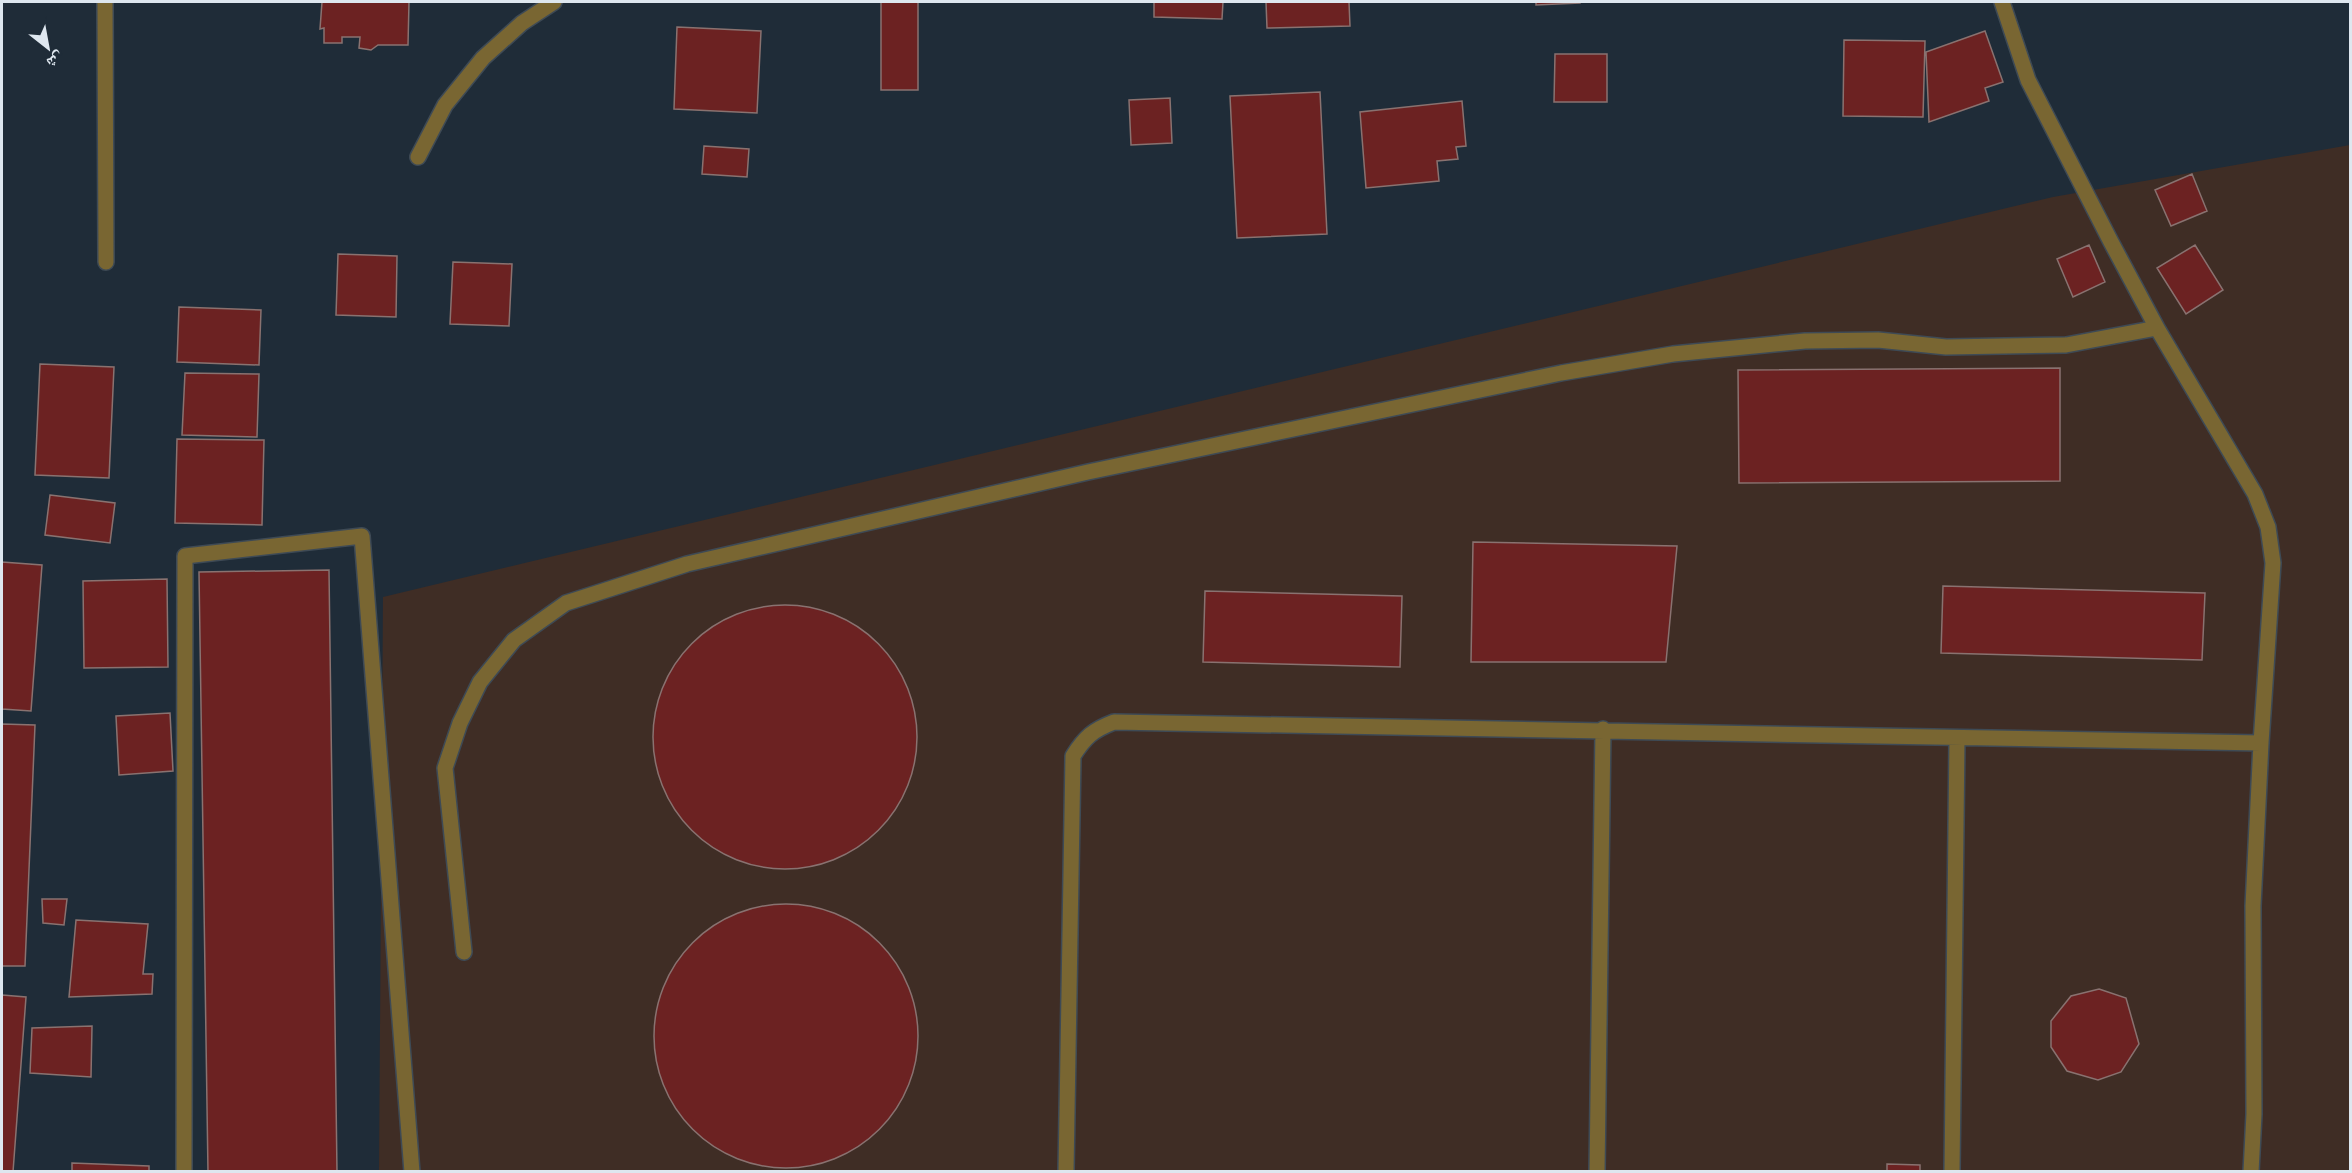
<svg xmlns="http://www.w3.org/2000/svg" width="2352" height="1173" font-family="Roboto,'Noto Naskh Arabic',sans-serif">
  <rect width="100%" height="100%" fill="#1f2c38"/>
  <path fill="#3f2d25" d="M 2350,145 L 2350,1171 L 379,1172 L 383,597 L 2053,197 Z"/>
  <path fill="#6c2222" stroke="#897270" stroke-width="1.5" d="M 322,2 L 409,2 L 408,45 L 378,45 L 371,50 L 359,48 L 360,37 L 342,37 L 342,43 L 324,43 L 324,28 L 320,29 Z
    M 881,2 L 918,2 L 918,90 L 881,90 Z
    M 1154,2 L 1223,2 L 1222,19 L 1154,17 Z
    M 1266,2 L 1349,2 L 1350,26 L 1267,28 Z
    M 1536,2 L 1580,2 L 1580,3 L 1536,5 Z
    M 677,27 L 761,31 L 757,113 L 674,109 Z
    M 1985,31 L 2003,82 L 1985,88 L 1989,101 L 1929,122 L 1926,52 Z
    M 1844,40 L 1925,41 L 1923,117 L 1843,116 Z
    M 1555,54 L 1607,54 L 1607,102 L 1554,102 Z
    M 1320,92 L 1327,234 L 1237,238 L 1230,96 Z
    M 1170,98 L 1172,143 L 1131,145 L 1129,100 Z
    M 1462,101 L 1466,146 L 1456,147 L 1458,159 L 1437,161 L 1439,181 L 1366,188 L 1360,112 Z
    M 704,146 L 749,149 L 747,177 L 702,174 Z
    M 2192,174 L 2207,211 L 2171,226 L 2155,190 Z
    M 2089,245 L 2105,282 L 2073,297 L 2057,259 Z
    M 2195,245 L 2223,290 L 2186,314 L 2157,268 Z
    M 338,254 L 397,256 L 396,317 L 336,315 Z
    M 453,262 L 512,264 L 509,326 L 450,324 Z
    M 179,307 L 261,310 L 259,365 L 177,362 Z
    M 40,364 L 114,367 L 109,478 L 35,475 Z
    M 2060,368 L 2060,481 L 1739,483 L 1738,370 Z
    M 185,373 L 259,374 L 257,437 L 182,435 Z
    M 177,439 L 264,440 L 262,525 L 175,523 Z
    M 50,495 L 115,503 L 110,543 L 45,535 Z
    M 1473,542 L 1677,546 L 1666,662 L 1471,662 Z
    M 2,562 L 42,565 L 31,711 L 2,709 Z
    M 329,570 L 337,1172 L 208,1172 L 199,572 Z
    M 167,579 L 168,667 L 84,668 L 83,581 Z
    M 1943,586 L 2205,593 L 2202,660 L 1941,653 Z
    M 1205,591 L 1402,596 L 1400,667 L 1203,662 Z
    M653 737a132 132 0 1 1 264 0a132 132 0 1 1-264 0Z
    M 170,713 L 173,771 L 119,775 L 116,716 Z
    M 2,724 L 35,725 L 25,966 L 2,966 Z
    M 42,899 L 67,899 L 64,925 L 43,923 Z
    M654 1036a132 132 0 1 1 264 0a132 132 0 1 1-264 0Z
    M 76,920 L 148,924 L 143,974 L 153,974 L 152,994 L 69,997 Z
    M 2099,989 L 2126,998 L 2139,1044 L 2121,1072 L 2098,1080 L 2067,1071 L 2051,1047 L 2051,1021 L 2071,996 Z
    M 2,995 L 26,997 L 13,1172 L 2,1172 Z
    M 92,1026 L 91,1077 L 30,1073 L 32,1028 Z
    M 72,1163 L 149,1166 L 149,1172 L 72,1172 Z
    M 1887,1164 L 1920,1165 L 1920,1172 L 1887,1172 Z"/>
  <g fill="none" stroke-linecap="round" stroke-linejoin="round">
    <defs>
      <path id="lane" d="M 2002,2 L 2028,80 L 2111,242 L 2157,328 L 2255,494 L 2268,527 L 2273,563 L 2261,743 L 2253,906 L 2254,1114 L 2251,1172
        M 464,952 L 445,768 L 460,723 L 480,682 L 514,640 L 566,603 L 687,564 L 1088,472 L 1561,373 L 1673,354 L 1805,341 L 1878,340 L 1946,347 L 2066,345 L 2157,328
        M 184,1172 L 185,556 L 362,536 L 412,1172
        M 1066,1172 L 1073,756 C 1085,737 1093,730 1114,722 C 1497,727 1879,737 2261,743
        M 1597,1172 L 1603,729
        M 1952,1172 L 1957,738"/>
      <path id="street" d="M 105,2 L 106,262
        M 418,157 L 445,105 L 483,58 L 522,23 L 554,2"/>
    </defs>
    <use href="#lane" stroke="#3e4a55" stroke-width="18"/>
    <use href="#street" stroke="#3e4a55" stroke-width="18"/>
    <use href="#lane" stroke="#796632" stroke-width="15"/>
    <use href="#street" stroke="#796632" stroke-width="15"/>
  </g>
  <rect width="2352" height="1173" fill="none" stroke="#dee7ef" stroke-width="6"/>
  <g transform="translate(48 48) rotate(149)" stroke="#1f2c38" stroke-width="4.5" paint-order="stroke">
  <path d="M0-4.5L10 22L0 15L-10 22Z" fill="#dee7ef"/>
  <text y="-9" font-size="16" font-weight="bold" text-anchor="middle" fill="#dee7ef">ش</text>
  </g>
</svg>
